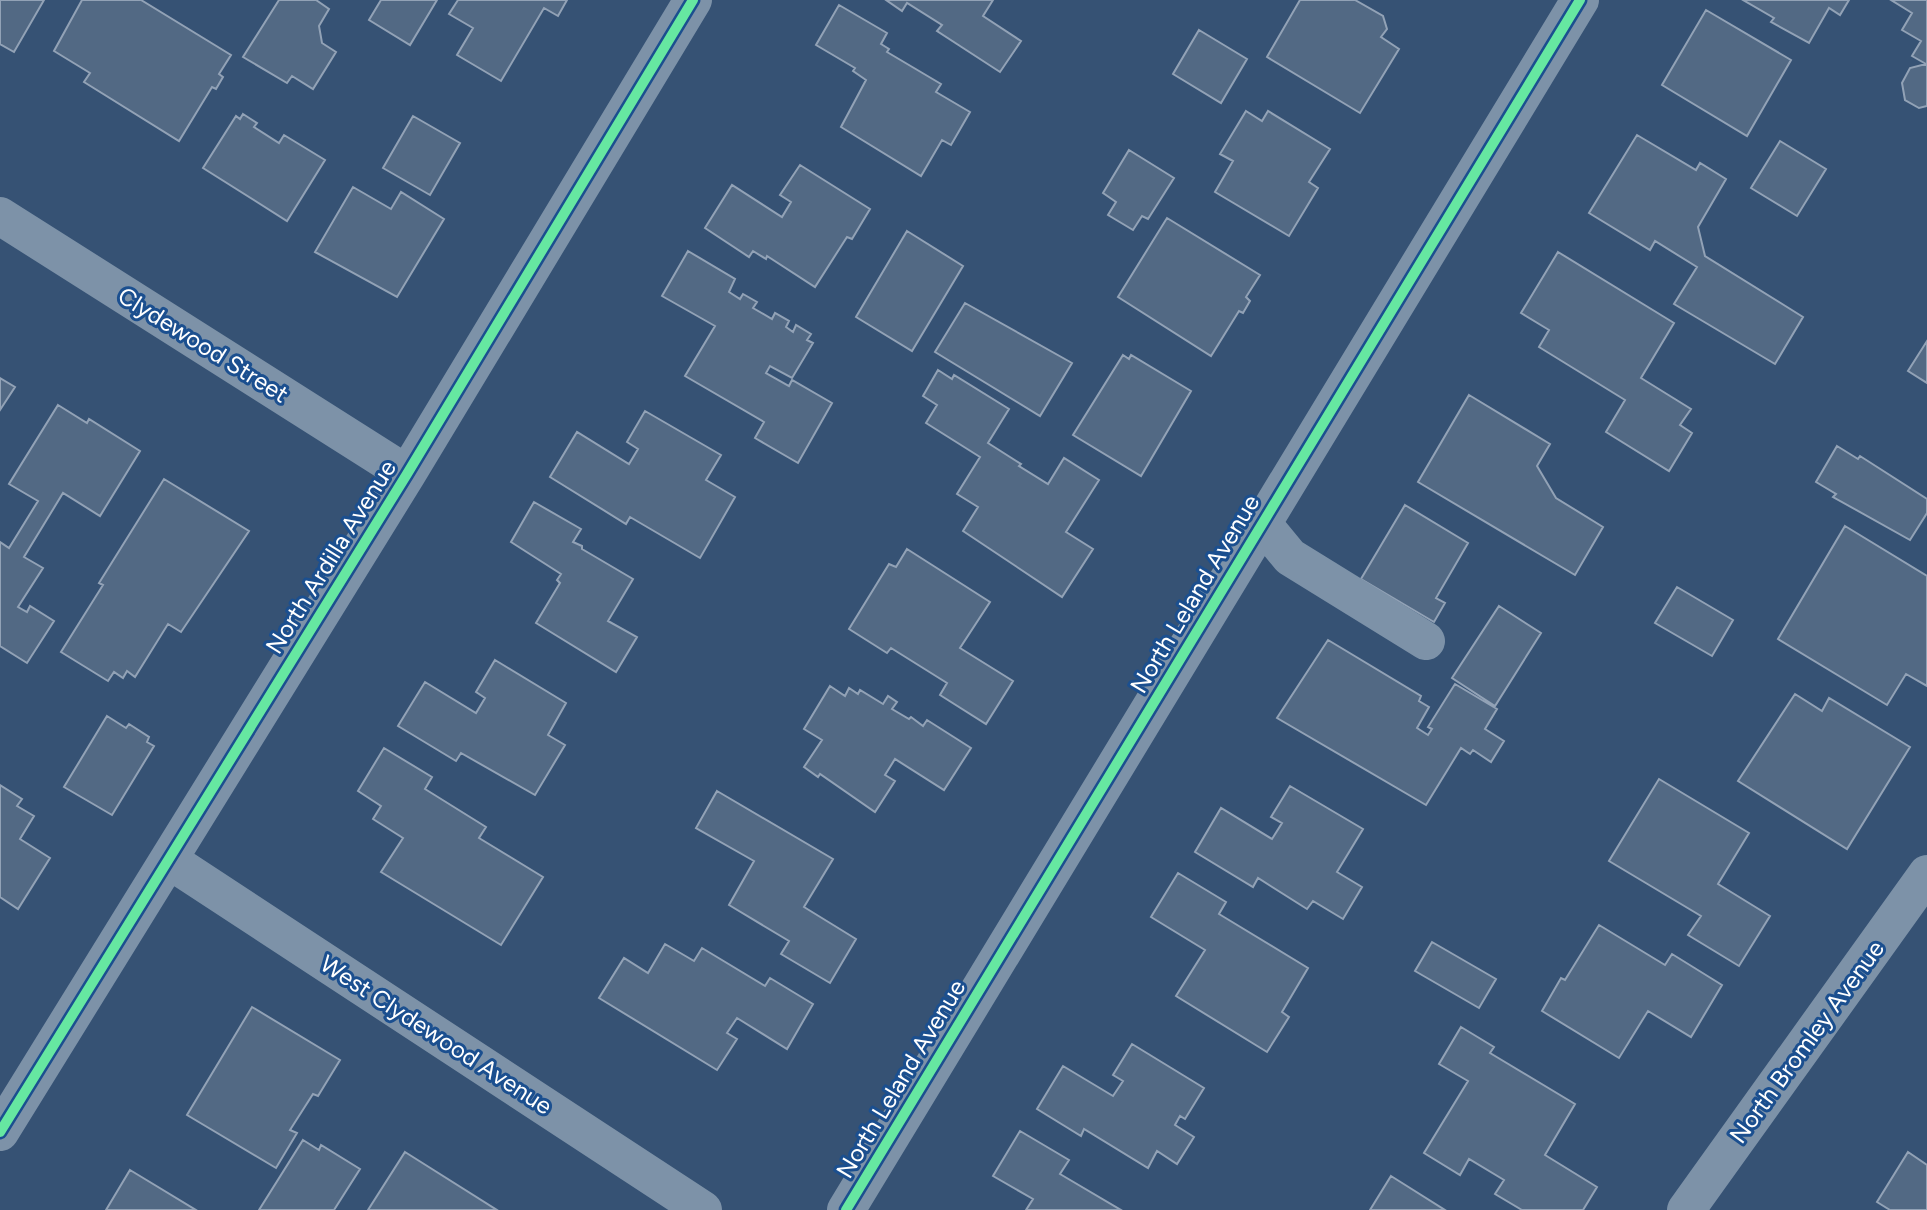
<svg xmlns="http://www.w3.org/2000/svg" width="1927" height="1210" font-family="Figtree,sans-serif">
  <rect width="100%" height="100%" fill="#365274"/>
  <path fill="#526984" stroke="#92a2b6" stroke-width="2" d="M 0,0 L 44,0 L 14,52 L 0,44 Z
    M 82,0 L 141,0 L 231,55 L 219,74 L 223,77 L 216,89 L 212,87 L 179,141 L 84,82 L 90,73 L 54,51 Z
    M 279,0 L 316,0 L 329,9 L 319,26 L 322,43 L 336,52 L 313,89 L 292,76 L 287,83 L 243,57 Z
    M 381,0 L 437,0 L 410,45 L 369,20 Z
    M 458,0 L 567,0 L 558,16 L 544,8 L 501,81 L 457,55 L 473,28 L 449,14 Z
    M 886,0 L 993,0 L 983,16 L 1021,41 L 1000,72 L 937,31 L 942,25 L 907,3 L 902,11 Z
    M 1300,0 L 1355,0 L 1383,16 L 1387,29 L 1381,37 L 1399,49 L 1360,113 L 1267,57 Z
    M 1743,0 L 1849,0 L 1840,15 L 1829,8 L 1809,43 L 1771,22 L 1774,18 Z
    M 1891,0 L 1927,0 L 1927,106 L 1919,108 L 1905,100 L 1902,83 L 1910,68 L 1926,64 L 1912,56 L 1921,41 L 1902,30 L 1912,13 Z
    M 839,5 L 887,33 L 881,44 L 889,49 L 887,52 L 941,84 L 936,92 L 970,112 L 951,145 L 942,140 L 921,176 L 841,127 L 866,80 L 853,71 L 855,68 L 816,45 Z
    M 1706,10 L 1791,60 L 1747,136 L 1662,85 Z
    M 1199,30 L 1247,59 L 1221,103 L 1173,74 Z
    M 1246,111 L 1262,121 L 1268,111 L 1330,149 L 1309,182 L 1318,188 L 1289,236 L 1215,192 L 1233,161 L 1220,154 Z
    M 243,114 L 257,123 L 254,127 L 279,143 L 284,135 L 325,160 L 287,221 L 203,168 L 236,116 L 240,119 Z
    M 413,116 L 460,143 L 430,195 L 383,168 Z
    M 1637,135 L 1696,170 L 1700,163 L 1726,179 L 1698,227 L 1705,256 L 1803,317 L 1775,364 L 1674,304 L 1697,267 L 1655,241 L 1650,250 L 1589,213 Z
    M 1780,141 L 1826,169 L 1797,216 L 1751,188 Z
    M 1129,150 L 1174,178 L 1148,219 L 1142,216 L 1133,230 L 1108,215 L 1116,202 L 1103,193 Z
    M 800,165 L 870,209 L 852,239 L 847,237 L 815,287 L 767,256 L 766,259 L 753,251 L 749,257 L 705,228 L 732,185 L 782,217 L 791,202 L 780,195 Z
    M 353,187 L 391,209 L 401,192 L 444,219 L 397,297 L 315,252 Z
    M 1167,218 L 1260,275 L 1246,297 L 1250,301 L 1243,313 L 1239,311 L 1211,356 L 1118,297 Z
    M 907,231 L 963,266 L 912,351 L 856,317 Z
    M 688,251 L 735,279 L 729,292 L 740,299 L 743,294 L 757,302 L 753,308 L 772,319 L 775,313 L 789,321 L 786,327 L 793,332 L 796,325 L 811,334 L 807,340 L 813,343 L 792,378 L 770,366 L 766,373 L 789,386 L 792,380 L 832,403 L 798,463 L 755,438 L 764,422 L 685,376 L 715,326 L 662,296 Z
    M 1558,252 L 1674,323 L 1641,378 L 1691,409 L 1680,425 L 1692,433 L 1669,471 L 1606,432 L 1625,400 L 1539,347 L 1549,330 L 1521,313 Z
    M 965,303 L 1072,363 L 1040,416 L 935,352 Z
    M 1927,341 L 1927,383 L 1908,371 Z
    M 1123,355 L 1129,359 L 1131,355 L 1191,391 L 1141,476 L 1073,435 Z
    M 938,370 L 952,379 L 954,375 L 1009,409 L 988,443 L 1021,464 L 1019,466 L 1048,484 L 1064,458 L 1099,480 L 1066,532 L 1093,549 L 1062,597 L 963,531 L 978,507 L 957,494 L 980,457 L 926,423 L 937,405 L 923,396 Z
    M 0,378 L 15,387 L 0,410 Z
    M 1469,395 L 1550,444 L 1537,466 L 1556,498 L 1603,527 L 1575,575 L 1418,482 Z
    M 58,405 L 87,423 L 89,419 L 140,451 L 100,516 L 63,493 L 24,557 L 43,568 L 18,607 L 27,612 L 30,606 L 54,621 L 27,663 L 0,646 L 0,542 L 9,548 L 38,501 L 9,484 Z
    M 645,411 L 721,455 L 706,480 L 735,497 L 700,558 L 630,517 L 626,524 L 550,477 L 577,432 L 629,464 L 638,449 L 627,442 Z
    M 1837,446 L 1858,459 L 1860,456 L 1927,499 L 1927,513 L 1910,540 L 1833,497 L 1836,494 L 1816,482 Z
    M 164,479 L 249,531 L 181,632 L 168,624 L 135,677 L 127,671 L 123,678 L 114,672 L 108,681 L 61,652 L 103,585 L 99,583 Z
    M 534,502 L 581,529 L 573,542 L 582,546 L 582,549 L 633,579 L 608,621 L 637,637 L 616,672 L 536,623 L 560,583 L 557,580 L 561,574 L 511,542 Z
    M 1405,505 L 1468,543 L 1436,598 L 1445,603 L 1434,622 L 1361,579 Z
    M 1845,526 L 1927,576 L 1927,686 L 1906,674 L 1887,705 L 1778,639 Z
    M 907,549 L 990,602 L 960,648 L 1013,681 L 986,724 L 940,695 L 947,683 L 891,648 L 887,653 L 849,629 L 889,564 L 896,567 Z
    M 1677,587 L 1733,620 L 1712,656 L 1655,623 Z
    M 1499,606 L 1541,633 L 1495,706 L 1452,678 Z
    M 1328,640 L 1421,696 L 1419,701 L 1429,707 L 1417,728 L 1428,735 L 1432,729 L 1428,727 L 1455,684 L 1497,709 L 1485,729 L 1504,741 L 1491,762 L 1473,750 L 1470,754 L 1461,748 L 1426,805 L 1277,718 Z
    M 495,660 L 566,703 L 548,735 L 565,745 L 535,795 L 461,753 L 456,761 L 398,726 L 425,682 L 476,713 L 485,698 L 476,692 Z
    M 830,686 L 845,696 L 849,688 L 858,694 L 860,690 L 883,704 L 888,696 L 897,702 L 892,709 L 909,719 L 911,717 L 923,726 L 927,720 L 971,748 L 944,790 L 895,759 L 885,775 L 895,781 L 875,812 L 820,774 L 818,777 L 804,767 L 822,740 L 804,729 Z
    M 1795,694 L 1822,711 L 1829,698 L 1910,747 L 1847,849 L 1738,781 Z
    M 107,716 L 126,728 L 129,724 L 149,737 L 147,742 L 154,746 L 112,815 L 64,787 Z
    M 384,748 L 432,777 L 425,789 L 486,827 L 479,838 L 543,877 L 501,945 L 381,872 L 403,838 L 373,819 L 381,806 L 358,791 Z
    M 1659,779 L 1749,833 L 1718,884 L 1770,916 L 1739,966 L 1688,935 L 1701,916 L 1609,861 Z
    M 0,785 L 22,799 L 17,806 L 34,816 L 20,839 L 50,858 L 18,909 L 0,897 Z
    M 1290,786 L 1363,829 L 1337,872 L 1362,887 L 1343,919 L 1313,901 L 1307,909 L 1258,878 L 1253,887 L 1195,852 L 1221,808 L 1272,839 L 1282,823 L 1271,817 Z
    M 717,791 L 833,859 L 804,907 L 856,939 L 830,983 L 781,954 L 789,941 L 729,905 L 754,861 L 696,828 Z
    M 1178,873 L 1226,902 L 1219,914 L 1308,968 L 1282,1012 L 1289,1017 L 1267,1052 L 1176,996 L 1205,950 L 1151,917 Z
    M 1599,925 L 1665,965 L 1672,954 L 1722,985 L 1691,1037 L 1648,1011 L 1619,1058 L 1542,1011 L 1561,978 L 1565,980 Z
    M 1432,942 L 1496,979 L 1479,1008 L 1415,971 Z
    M 665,944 L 694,961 L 702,948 L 765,986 L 770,978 L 813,1004 L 787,1049 L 737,1018 L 727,1033 L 737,1039 L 717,1070 L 599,998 L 624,958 L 648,973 Z
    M 252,1007 L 340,1060 L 318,1096 L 313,1094 L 290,1130 L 297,1133 L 276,1168 L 187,1115 Z
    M 1461,1027 L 1494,1047 L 1490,1053 L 1575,1104 L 1545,1155 L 1597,1187 L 1583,1210 L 1522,1210 L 1495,1194 L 1504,1180 L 1469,1159 L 1460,1175 L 1424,1153 L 1468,1081 L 1439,1064 Z
    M 1132,1044 L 1204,1088 L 1185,1119 L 1180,1116 L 1175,1125 L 1194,1137 L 1177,1164 L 1157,1151 L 1148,1168 L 1084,1129 L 1081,1136 L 1037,1109 L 1063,1066 L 1113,1096 L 1123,1081 L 1113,1075 Z
    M 1020,1131 L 1069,1160 L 1060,1174 L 1121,1210 L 1026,1210 L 1033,1199 L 993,1176 Z
    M 303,1140 L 319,1150 L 321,1145 L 360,1169 L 334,1210 L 259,1210 Z
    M 405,1152 L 497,1210 L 368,1210 Z
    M 1908,1152 L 1927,1165 L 1927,1210 L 1890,1210 L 1877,1202 Z
    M 130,1170 L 196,1210 L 106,1210 Z
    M 1391,1176 L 1445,1210 L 1370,1210 Z"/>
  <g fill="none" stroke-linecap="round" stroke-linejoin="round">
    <path stroke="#7d92a8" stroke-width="38" d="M 0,216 L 407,474
      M 1262,523 L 1290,557 L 1426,641
      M 169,860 L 703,1210
      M 0,1132 L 407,474 L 693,0
      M 846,1210 L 1580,0
      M 1686,1210 L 1927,874"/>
    <defs>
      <path id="cycleway" d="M 0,1132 L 407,474 L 693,0
        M 846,1210 L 1580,0"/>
    </defs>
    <use href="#cycleway" stroke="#1b4f8f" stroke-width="15"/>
    <use href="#cycleway" stroke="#66e7a1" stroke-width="10"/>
  </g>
  <g text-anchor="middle" stroke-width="6" stroke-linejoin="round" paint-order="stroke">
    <g font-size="24" fill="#fff" stroke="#1b4f8f">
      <text transform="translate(203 345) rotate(32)" y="8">Clydewood Street</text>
      <text transform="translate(331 557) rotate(-58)" y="8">North Ardilla Avenue</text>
      <text transform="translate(1195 594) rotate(-59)" y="8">North Leland Avenue</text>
      <text transform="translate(436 1035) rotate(33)" y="8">West Clydewood Avenue</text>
      <text transform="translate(1807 1042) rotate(-54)" y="8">North Bromley Avenue</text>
      <text transform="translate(901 1079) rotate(-59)" y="8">North Leland Avenue</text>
    </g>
  </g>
</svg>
